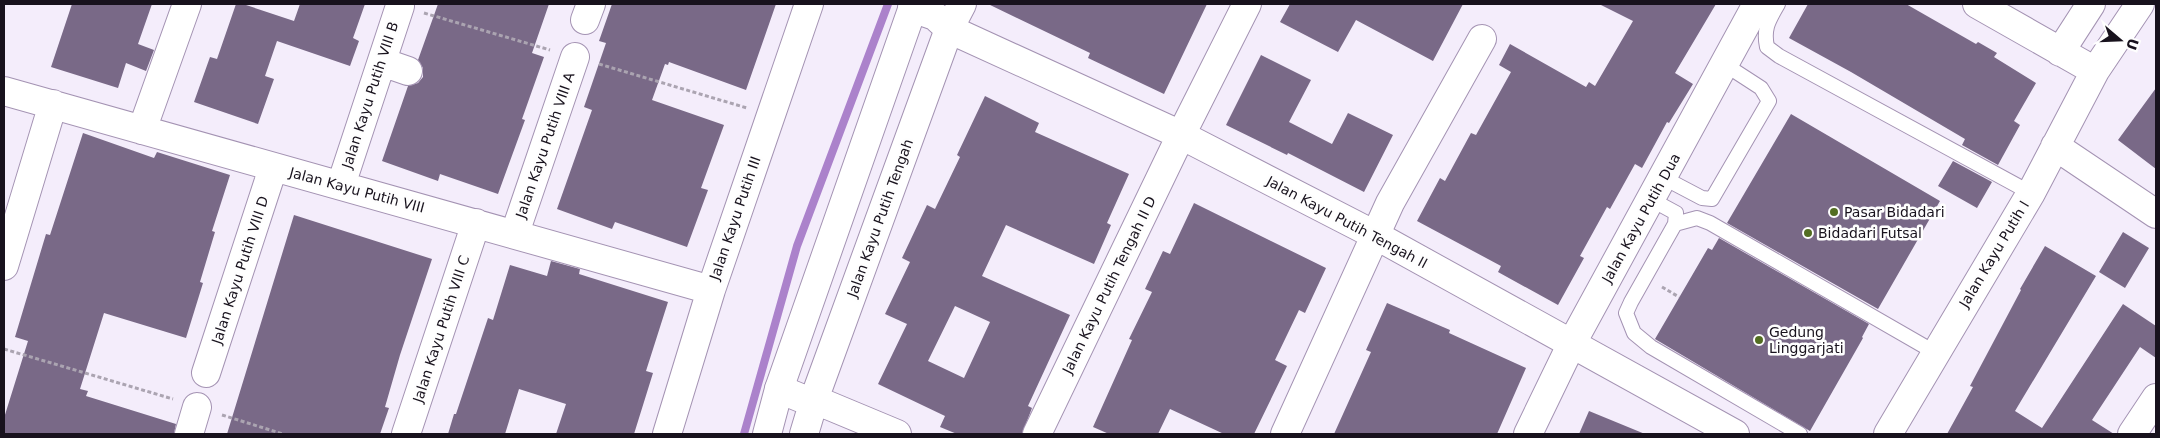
<svg xmlns="http://www.w3.org/2000/svg" width="2160" height="438" font-family="'DejaVu Sans',sans-serif">
  <rect width="100%" height="100%" fill="#f4edfb"/>
  <g fill="none" stroke-linecap="round" stroke-linejoin="round">
    <path stroke="#ab82cb" stroke-width="8" d="M 744,434 L 797,246 L 888,4"/>
  </g>
  <path fill="#796987" fill-rule="evenodd" d="M 72,4 L 152,4 L 138,44 L 154,50 L 146,71 L 126,63 L 118,88 L 51,67 Z
    M 236,4 L 243,4 L 294,21 L 300,4 L 365,4 L 353,38 L 359,41 L 350,66 L 277,41 L 265,76 L 274,79 L 258,124 L 194,102 L 210,57 L 217,59 Z
    M 438,4 L 549,4 L 532,53 L 544,57 L 522,119 L 525,120 L 498,194 L 440,174 L 438,181 L 382,161 L 408,86 L 418,83 L 423,77 L 423,68 L 418,60 Z
    M 612,4 L 776,4 L 746,90 L 669,62 L 668,65 L 665,64 L 652,100 L 724,125 L 701,188 L 708,190 L 687,247 L 615,222 L 612,229 L 557,209 L 592,110 L 584,107 L 606,43 L 599,41 Z
    M 988,4 L 1207,4 L 1164,94 L 1088,58 L 1090,53 Z
    M 1290,4 L 1463,4 L 1433,61 L 1356,20 L 1338,52 L 1280,22 Z
    M 1599,4 L 1716,4 L 1675,73 L 1693,84 L 1669,123 L 1667,122 L 1642,168 L 1635,164 L 1610,209 L 1607,207 L 1580,256 L 1584,258 L 1558,305 L 1498,272 L 1501,266 L 1417,221 L 1440,178 L 1445,181 L 1471,133 L 1476,135 L 1511,72 L 1499,65 L 1510,44 L 1586,87 L 1589,82 L 1595,86 L 1633,21 Z
    M 1808,4 L 1906,4 L 1976,44 L 1978,42 L 1997,53 L 1994,57 L 2036,83 L 2014,121 L 2020,125 L 1998,165 L 1962,145 L 1965,139 L 1851,72 L 1789,38 Z
    M 1261,55 L 1311,80 L 1289,122 L 1332,144 L 1348,113 L 1393,135 L 1364,192 L 1288,153 L 1287,155 L 1226,125 Z
    M 2156,88 L 2156,169 L 2118,140 Z
    M 985,96 L 1039,123 L 1035,132 L 1129,174 L 1107,223 L 1111,225 L 1094,264 L 1006,225 L 982,276 L 1070,315 L 1028,406 L 1032,408 L 1022,434 L 957,434 L 940,427 L 945,416 L 878,384 L 907,324 L 885,314 L 910,262 L 902,258 L 927,205 L 935,209 L 960,157 L 957,155 ZM 955,306 L 990,322 L 964,378 L 928,361 Z
    M 1791,114 L 1940,201 L 1878,309 L 1727,223 Z
    M 83,133 L 154,158 L 157,152 L 230,175 L 212,231 L 215,232 L 200,282 L 203,283 L 186,338 L 104,313 L 80,389 L 88,391 L 86,396 L 176,424 L 174,434 L 4,434 L 4,418 L 28,341 L 15,337 L 46,234 L 50,235 Z
    M 1953,161 L 1992,182 L 1977,208 L 1938,186 Z
    M 1194,203 L 1326,268 L 1305,313 L 1299,310 L 1275,360 L 1287,366 L 1254,434 L 1224,434 L 1170,409 L 1158,434 L 1109,434 L 1093,427 L 1132,340 L 1129,339 L 1152,292 L 1145,289 L 1163,251 L 1170,254 Z
    M 294,215 L 432,259 L 400,355 L 385,407 L 389,408 L 380,434 L 227,434 Z
    M 2123,232 L 2149,248 L 2125,288 L 2099,272 Z
    M 1719,238 L 1869,324 L 1862,337 L 1863,338 L 1810,431 L 1655,339 L 1708,248 L 1712,250 Z
    M 2045,246 L 2096,276 L 2015,411 L 2042,428 L 2123,304 L 2156,326 L 2156,358 L 2140,347 L 2092,420 L 2114,434 L 1947,434 L 1973,387 L 1970,386 L 2021,290 L 2020,289 Z
    M 551,261 L 580,269 L 579,274 L 668,302 L 646,371 L 653,373 L 634,434 L 556,434 L 566,404 L 519,389 L 505,434 L 448,434 L 454,414 L 456,414 L 488,318 L 493,320 L 510,265 L 547,276 Z
    M 1387,303 L 1450,330 L 1449,333 L 1526,368 L 1497,434 L 1334,434 L 1371,352 L 1366,350 Z
    M 1589,411 L 1645,434 L 1579,434 Z"/>
  <g fill="none" stroke-linecap="round" stroke-linejoin="round">
    <defs>
      <path id="service" d="M 1778,4 C 1769,20 1763,28 1767,47 L 1779,56 L 2031,193
        M 1664,178 L 1702,198 L 1712,199 L 1769,101 L 1761,88 L 1724,64
        M 1652,200 L 1676,213 L 1675,224
        M 1800,434 L 1651,347 L 1634,333 L 1626,313 L 1631,302 L 1675,224 L 1697,218 L 1710,223 L 1936,353"/>
      <path id="minor" d="M 1977,4 L 2095,71
        M 912,8 L 935,16 L 949,29 L 1181,135 L 1375,235 L 1735,434
        M 585,20 L 591,4
        M 2060,52 L 2091,4
        M 382,62 L 408,71
        M 4,91 L 711,290
        M 142,130 L 187,4
        M 2055,146 L 2156,214
        M 341,185 L 400,6
        M 515,233 L 575,57
        M 4,266 L 53,104
        M 206,373 L 273,168
        M 779,389 L 813,403 L 825,404 L 897,434
        M 189,434 L 197,407
        M 406,434 L 476,223
        M 667,434 L 711,290 L 809,4
        M 804,434 L 816,394 L 949,29 L 962,4
        M 1037,434 L 1181,135 L 1247,4
        M 1285,434 L 1390,203 L 1482,39
        M 1528,434 L 1572,343 L 1757,4
        M 1888,434 L 2031,193 L 2095,71 L 2140,4
        M 2132,434 L 2156,398"/>
      <path id="tertiary" d="M 767,434 L 779,389 L 914,4"/>
    </defs>
    <use href="#service" stroke="#a493b3" stroke-width="16"/>
    <use href="#minor" stroke="#a493b3" stroke-width="30"/>
    <use href="#tertiary" stroke="#a493b3" stroke-width="30"/>
    <path stroke="#aba4b1" stroke-width="3" stroke-dasharray="4 2.5" stroke-linecap="butt" d="M 424,13 L 550,50
      M 599,64 L 747,108
      M 1662,287 L 1679,297
      M 4,349 L 173,399
      M 222,415 L 283,434"/>
    <use href="#service" stroke="#fff" stroke-width="14"/>
    <use href="#minor" stroke="#fff" stroke-width="28"/>
    <use href="#tertiary" stroke="#fff" stroke-width="28"/>
  </g>
  <g fill="#536e22" stroke="#fefefe" stroke-width="2">
    <circle cx="1834" cy="212" r="5"/>
    <circle cx="1808" cy="233" r="5"/>
    <circle cx="1759" cy="340" r="5"/>
  </g>
  <g text-anchor="middle" stroke-width="5" stroke-linejoin="round" paint-order="stroke">
    <g font-size="14" fill="#18121d" stroke="#fefefe">
      <text transform="translate(370 95) rotate(-72)" y="5">Jalan Kayu Putih VIII B</text>
      <text transform="translate(545 145) rotate(-71)" y="5">Jalan Kayu Putih VIII A</text>
      <text transform="translate(357 190) rotate(15)" y="5">Jalan Kayu Putih VIII</text>
      <text transform="translate(735 218) rotate(-71)" y="5">Jalan Kayu Putih III</text>
      <text transform="translate(880 218) rotate(-70)" y="5">Jalan Kayu Putih Tengah</text>
      <text transform="translate(1641 218) rotate(-61)" y="5">Jalan Kayu Putih Dua</text>
      <text transform="translate(1347 222) rotate(28)" y="5">Jalan Kayu Putih Tengah II</text>
      <text transform="translate(1994 254) rotate(-59)" y="5">Jalan Kayu Putih I</text>
      <text transform="translate(240 270) rotate(-72)" y="5">Jalan Kayu Putih VIII D</text>
      <text transform="translate(1109 285) rotate(-64)" y="5">Jalan Kayu Putih Tengah II D</text>
      <text transform="translate(441 329) rotate(-72)" y="5">Jalan Kayu Putih VIII C</text>
    </g>
    <g font-size="14" fill="#18121d" stroke="#fefefe" text-anchor="start">
      <text x="1844" y="217">Pasar Bidadari</text>
      <text x="1818" y="238">Bidadari Futsal</text>
      <text x="1769" y="337">Gedung<tspan x="1769" dy="16">Linggarjati</tspan></text>
    </g>
  </g>
  <rect width="2160" height="438" fill="none" stroke="#18121d" stroke-width="10"/>
  <g transform="translate(2120 40) rotate(109)" stroke="#fefefe" stroke-width="4" paint-order="stroke">
  <path d="M0-4L9 19L0 12L-9 19Z" fill="#18121d"/>
  <text y="-8" font-size="14" font-weight="bold" text-anchor="middle" fill="#18121d">U</text>
  </g>
</svg>
